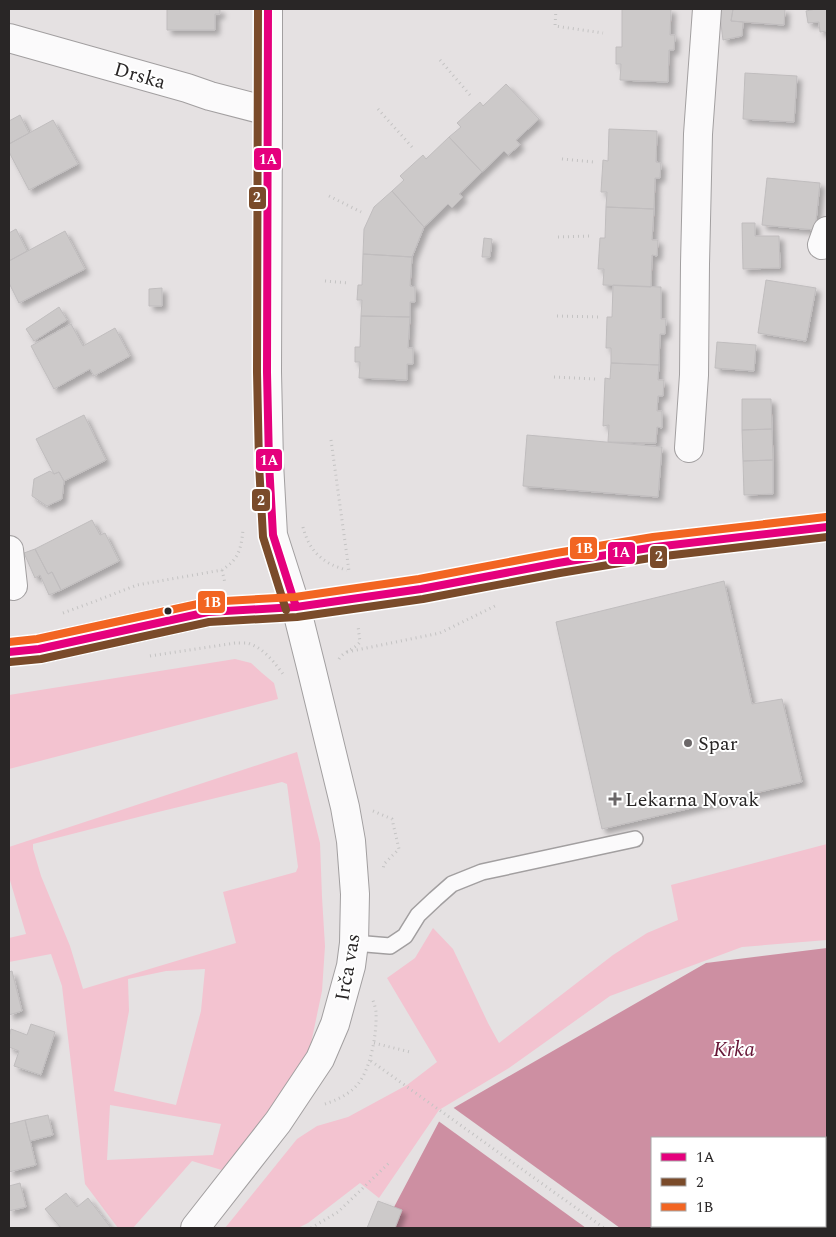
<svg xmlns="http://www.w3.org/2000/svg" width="836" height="1237" font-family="Spectral,serif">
  <defs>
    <filter id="shadow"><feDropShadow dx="4.5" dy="4.5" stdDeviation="2.5" flood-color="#0004"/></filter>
  </defs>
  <rect width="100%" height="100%" fill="#e5e1e2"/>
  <path fill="#f3c3d0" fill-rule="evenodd" d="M 235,659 L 251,663 L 262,673 L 274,683 L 278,699 L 9,769 L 9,695 Z
    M 297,752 L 320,843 L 322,897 L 325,946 L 322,991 L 310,1048 L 272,1109 L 225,1171 L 192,1161 L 133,1228 L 118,1228 L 85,1184 L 62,986 L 51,954 L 9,962 L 9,938 L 26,934 L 9,877 L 9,847 ZM 282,782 L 287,784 L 298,867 L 296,872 L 223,892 L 236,943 L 83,989 L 70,946 L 41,876 L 33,849 L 33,844 L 154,813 ZM 205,969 L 201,1011 L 176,1105 L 114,1091 L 129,1011 L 128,979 L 166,971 ZM 110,1105 L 221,1124 L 213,1155 L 107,1160 Z
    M 827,844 L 827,940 L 742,947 L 610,996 L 509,1068 L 439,1110 L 379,1198 L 360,1183 L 308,1223 L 298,1228 L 225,1228 L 297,1139 L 317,1126 L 348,1117 L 407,1085 L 437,1062 L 387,978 L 415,958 L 433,928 L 453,949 L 488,1023 L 499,1043 L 613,955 L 647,933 L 678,920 L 671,885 Z"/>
  <path fill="#cd8fa2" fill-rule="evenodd" d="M 827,948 L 827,1228 L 383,1228 L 443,1114 L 706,963 ZM 652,1138 L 825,1138 L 825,1226 L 652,1226 Z"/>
  <path fill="#e5e1e2" d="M 451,1106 L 620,1228 L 586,1228 L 437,1120 L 441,1112 Z"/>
  <path fill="#ccc9c9" stroke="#c0bdbe" filter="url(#shadow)" d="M 167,9 L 220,9 L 220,14 L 215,14 L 215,30 L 167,30 Z
    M 622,9 L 671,9 L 670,35 L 675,35 L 674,50 L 669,50 L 668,82 L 620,80 L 621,64 L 616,64 L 616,47 L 622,47 Z
    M 719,9 L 733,9 L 731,21 L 743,22 L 742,36 L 723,40 Z
    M 733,9 L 785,9 L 784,25 L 731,21 Z
    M 816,9 L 827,9 L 827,31 L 820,32 L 819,22 L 808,23 L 806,11 Z
    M 745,73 L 797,76 L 794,122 L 743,119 Z
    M 506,84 L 539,119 L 516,140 L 520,145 L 508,155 L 504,151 L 482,172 L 449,137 L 461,127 L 457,123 L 480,102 L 483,106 Z
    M 20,115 L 29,133 L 9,144 L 9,121 Z
    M 53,120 L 78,164 L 29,190 L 9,152 L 9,144 Z
    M 609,129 L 657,131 L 656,162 L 661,163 L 660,178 L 655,178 L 654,209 L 606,207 L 607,192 L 601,192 L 603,160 L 608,161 Z
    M 449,137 L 482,172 L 459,194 L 463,197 L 452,208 L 448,204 L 424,227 L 392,191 L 404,180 L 400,176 L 423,155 L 426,159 Z
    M 767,178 L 820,183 L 815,230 L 762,225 Z
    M 392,191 L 424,227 L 412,257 L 363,254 L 364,229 L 374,207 Z
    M 606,207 L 654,209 L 652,240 L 658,240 L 657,256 L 652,255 L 651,287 L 603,285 L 604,269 L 598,269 L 600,238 L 605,238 Z
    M 742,223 L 755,223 L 755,236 L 779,236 L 780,268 L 743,269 Z
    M 16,229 L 27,251 L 9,261 L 9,233 Z
    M 65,231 L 85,269 L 19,303 L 9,283 L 9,261 Z
    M 484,238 L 492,239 L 490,257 L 482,257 Z
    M 363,254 L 412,257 L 410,286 L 415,287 L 415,302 L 410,302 L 410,317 L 361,316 L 362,300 L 357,300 L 358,285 L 362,285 Z
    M 766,280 L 816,288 L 806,341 L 758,333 Z
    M 613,285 L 661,287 L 661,319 L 666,319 L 665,334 L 660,334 L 659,365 L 611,363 L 611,348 L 606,348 L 607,317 L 612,317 Z
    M 162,288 L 162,306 L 149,306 L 149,289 Z
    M 59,307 L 67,320 L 34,341 L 26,329 Z
    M 361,316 L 410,317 L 408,348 L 413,348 L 413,364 L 407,364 L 407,380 L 359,378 L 360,362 L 355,362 L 355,347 L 360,347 Z
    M 71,324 L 83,346 L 115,328 L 130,356 L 94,376 L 90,369 L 54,389 L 31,346 Z
    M 717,342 L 756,345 L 754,371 L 715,368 Z
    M 611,363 L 659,365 L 658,380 L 664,380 L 663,396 L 658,396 L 657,411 L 662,411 L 662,428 L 657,427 L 656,443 L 608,442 L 609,425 L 603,426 L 605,378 L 610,379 Z
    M 742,399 L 771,399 L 772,429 L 742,430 Z
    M 84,415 L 106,460 L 64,481 L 59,472 L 54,474 L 36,439 Z
    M 772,429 L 773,460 L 743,461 L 742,430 Z
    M 527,435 L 662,447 L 658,497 L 523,486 Z
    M 773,460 L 773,494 L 744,495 L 743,461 Z
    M 50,471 L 54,474 L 59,472 L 64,481 L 62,499 L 47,506 L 32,496 L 34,479 Z
    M 92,520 L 100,535 L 105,533 L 119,561 L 61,590 L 52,572 L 48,574 L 35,549 Z
    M 35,549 L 48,574 L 52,572 L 61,590 L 49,595 L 40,575 L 35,578 L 24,553 Z
    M 724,581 L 752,704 L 782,699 L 802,782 L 602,829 L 556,622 Z
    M 12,971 L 22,1011 L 9,1015 L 9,972 Z
    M 31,1024 L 55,1032 L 41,1075 L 14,1066 L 19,1051 L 9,1047 L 9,1037 L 11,1029 L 27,1035 Z
    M 48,1115 L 53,1135 L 30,1141 L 25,1120 Z
    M 25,1120 L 36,1165 L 9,1172 L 9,1124 Z
    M 20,1183 L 26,1207 L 9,1211 L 9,1186 Z
    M 66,1193 L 77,1207 L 88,1198 L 111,1228 L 61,1228 L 45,1209 Z
    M 378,1201 L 402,1210 L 395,1228 L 367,1228 Z"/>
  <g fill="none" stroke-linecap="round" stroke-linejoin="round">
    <defs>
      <path id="service" d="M 354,943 L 390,946 L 405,936 L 418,915 L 435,899 L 452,884 L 482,872 L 635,839"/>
      <path id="minor" d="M 9,38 L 187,88 L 210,96 L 268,111
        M 822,245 L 827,231
        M 689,448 L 694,375 L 695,264 L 698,134 L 707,9
        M 9,550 L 13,586
        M 195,1228 L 278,1122 L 320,1059 L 335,1024 L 351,966 L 354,943 L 355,894 L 351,841 L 345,807 L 311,667 L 296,607 L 273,535 L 269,463 L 267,372 L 268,111 L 268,9"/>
      <path id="secondary" d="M 9,652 L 39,649 L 208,612 L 296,607 L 421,589 L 558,563 L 655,547 L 827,527"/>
    </defs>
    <use href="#service" stroke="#a29fa0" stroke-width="18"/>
    <use href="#minor" stroke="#a29fa0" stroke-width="30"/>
    <use href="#secondary" stroke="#a29fa0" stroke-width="30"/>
    <path stroke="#c4c3c3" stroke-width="3" stroke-dasharray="1 4" stroke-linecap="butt" d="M 556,9 L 555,26 L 603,33
      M 440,60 L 470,95
      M 378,109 L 412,147
      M 562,159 L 594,162
      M 329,196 L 361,212
      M 558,237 L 590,236
      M 325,281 L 349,283
      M 557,316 L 599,317
      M 554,377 L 596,379
      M 331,440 L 349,571
      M 303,527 C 309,551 323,564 347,570
      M 222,570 L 225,583
      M 63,613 L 93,602 L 137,585 L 222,570 C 239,559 241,549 243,530
      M 347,652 L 440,633 L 497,605
      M 150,656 L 235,643 C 238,643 243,643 247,643 C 263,647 274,662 283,674
      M 339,659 C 344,651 354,650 360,642 L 358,626
      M 373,811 L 392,819 L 399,849 L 384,864 L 383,870
      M 374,1043 L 410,1052
      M 371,1061 L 604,1228
      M 325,1104 C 337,1100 350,1094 358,1084 C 371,1068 377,1033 376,1013 C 376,1009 374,1003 372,998
      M 311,1228 L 338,1212 L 389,1163"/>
    <use href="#service" stroke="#fbfafb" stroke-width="15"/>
    <use href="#minor" stroke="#fbfafb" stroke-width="28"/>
    <use href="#secondary" stroke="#f4eff1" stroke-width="28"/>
    <defs>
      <path id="bus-1" d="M 268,9 L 267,372 L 269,463 L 273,535 L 296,607
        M 9,652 L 39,649 L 208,612 L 296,607 L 421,589 L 558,563 L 655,547 L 827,527"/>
      <path id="bus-2" d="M 258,9 L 257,372 L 259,464 L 263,537 L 286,610
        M 10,662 L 41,659 L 209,622 L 297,617 L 423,599 L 560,573 L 656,557 L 827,537"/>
      <path id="bus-3" d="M 9,642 L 37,639 L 207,602 L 295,597 L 419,579 L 556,553 L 653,537 L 826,517"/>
    </defs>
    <use href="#bus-1" stroke="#fff" stroke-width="11"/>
    <use href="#bus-2" stroke="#fff" stroke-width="11"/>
    <use href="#bus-3" stroke="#fff" stroke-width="11"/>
    <use href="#bus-1" stroke="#e5007d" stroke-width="8"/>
    <use href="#bus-2" stroke="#7a4b2a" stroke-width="8"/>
    <use href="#bus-3" stroke="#f26522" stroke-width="8"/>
  </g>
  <circle fill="#292626" stroke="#fff" stroke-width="2" cx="168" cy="611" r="4.5"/>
  <g fill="#6b6768" stroke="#fff" stroke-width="2">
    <circle cx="688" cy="743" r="5"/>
    <path d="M612.5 791.5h5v5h5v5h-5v5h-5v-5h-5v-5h5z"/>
  </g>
  <g text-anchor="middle" stroke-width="4" stroke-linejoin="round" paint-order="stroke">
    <g font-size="20" fill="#292626" stroke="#fff">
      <text transform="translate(140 75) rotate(16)" y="7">Drska</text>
      <text transform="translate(347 967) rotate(-80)" y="7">Irča vas</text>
    </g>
    <g font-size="20" fill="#292626" stroke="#fff" text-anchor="start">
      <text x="698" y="750">Spar</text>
      <text x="625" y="806">Lekarna Novak</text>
    </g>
    <g font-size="21" font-style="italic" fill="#651535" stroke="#fff">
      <text x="734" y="1056">Krka</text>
    </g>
  </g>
  <g stroke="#fff" stroke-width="2">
    <rect x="253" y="147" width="29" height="24" rx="5" fill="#e5007d"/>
    <rect x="248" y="186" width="19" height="24" rx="5" fill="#7a4b2a"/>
    <rect x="255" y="448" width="28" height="24" rx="5" fill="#e5007d"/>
    <rect x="251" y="488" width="20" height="24" rx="5" fill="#7a4b2a"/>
    <rect x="569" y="536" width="29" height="24" rx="5" fill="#f26522"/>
    <rect x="607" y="541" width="29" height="24" rx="5" fill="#e5007d"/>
    <rect x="649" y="545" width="19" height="24" rx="5" fill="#7a4b2a"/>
    <rect x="197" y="590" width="29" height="24" rx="5" fill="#f26522"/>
  </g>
  <g font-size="14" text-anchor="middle" font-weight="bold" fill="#fff">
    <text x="268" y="164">1A</text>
    <text x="257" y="202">2</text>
    <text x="269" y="465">1A</text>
    <text x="261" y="505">2</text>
    <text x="584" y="553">1B</text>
    <text x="621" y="557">1A</text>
    <text x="659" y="561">2</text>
    <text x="212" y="607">1B</text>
  </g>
  <rect width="836" height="1237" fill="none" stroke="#292626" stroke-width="20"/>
  <rect x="651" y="1137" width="175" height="90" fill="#ffffff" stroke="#a9a8a8"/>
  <rect x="661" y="1153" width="25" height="8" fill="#e5007d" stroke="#a9a8a8"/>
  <text x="696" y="1162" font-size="15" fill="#292626">1A</text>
  <rect x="661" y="1178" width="25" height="8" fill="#7a4b2a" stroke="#a9a8a8"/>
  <text x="696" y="1187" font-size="15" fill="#292626">2</text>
  <rect x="661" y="1203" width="25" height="8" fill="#f26522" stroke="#a9a8a8"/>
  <text x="696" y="1212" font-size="15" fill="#292626">1B</text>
</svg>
